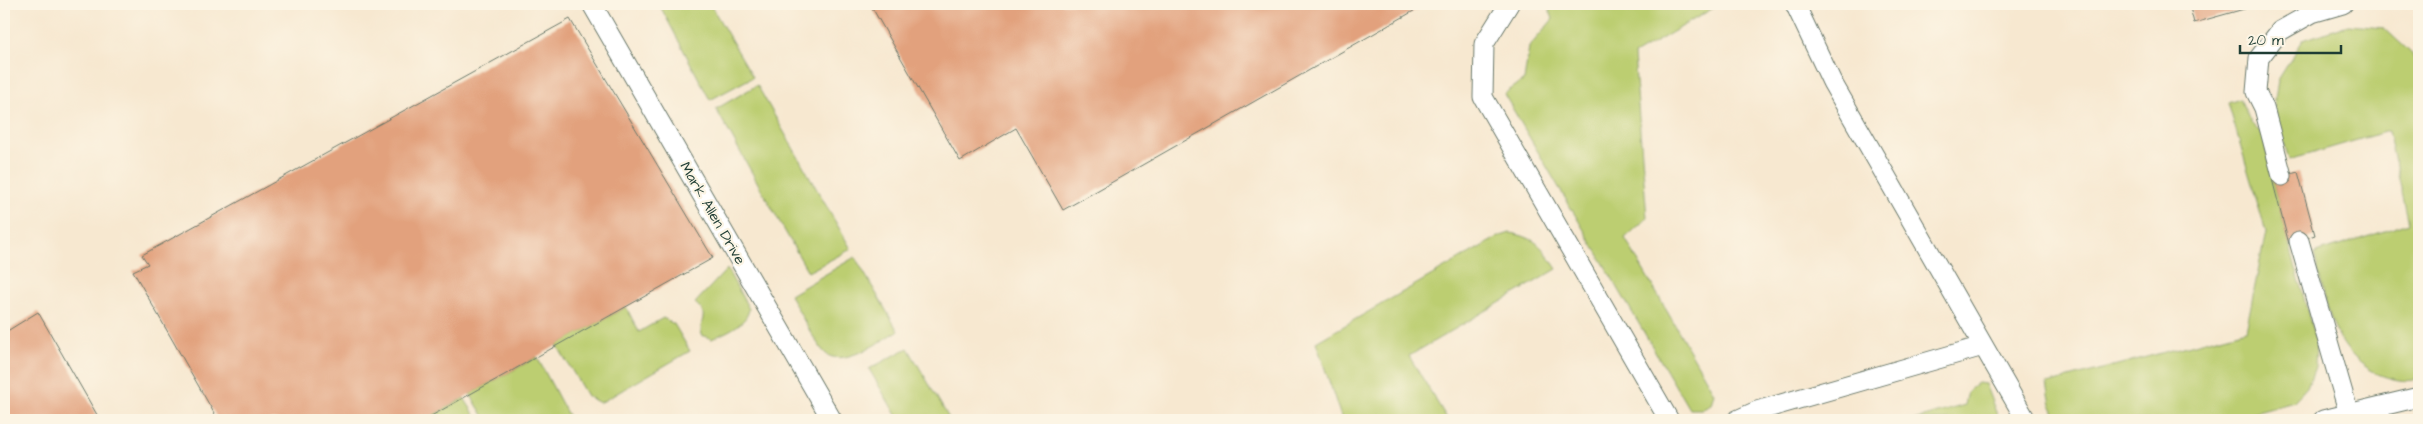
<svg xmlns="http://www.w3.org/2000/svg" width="2423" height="424" font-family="'Architects Daughter',sans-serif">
  <rect width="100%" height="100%" fill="#fcf5e5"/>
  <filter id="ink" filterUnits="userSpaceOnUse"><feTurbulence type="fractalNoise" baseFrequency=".02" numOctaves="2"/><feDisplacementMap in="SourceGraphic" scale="10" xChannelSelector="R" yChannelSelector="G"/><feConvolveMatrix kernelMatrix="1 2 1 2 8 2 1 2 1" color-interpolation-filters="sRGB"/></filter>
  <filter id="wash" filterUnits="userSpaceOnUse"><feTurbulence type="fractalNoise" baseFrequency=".0096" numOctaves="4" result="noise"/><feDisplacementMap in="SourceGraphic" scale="20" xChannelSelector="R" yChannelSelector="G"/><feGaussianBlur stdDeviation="1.12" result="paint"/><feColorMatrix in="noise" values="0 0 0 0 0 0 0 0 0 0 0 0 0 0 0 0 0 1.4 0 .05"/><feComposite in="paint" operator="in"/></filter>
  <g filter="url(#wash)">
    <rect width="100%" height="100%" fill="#f7e8d0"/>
    <path fill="#bcce71" stroke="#6e8652" d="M 659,4 L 710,4 L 753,77 L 710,100 Z
      M 1547,4 L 1720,4 L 1634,55 L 1647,218 L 1625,238 L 1714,393 L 1711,404 L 1701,409 L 1689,409 L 1504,94 L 1524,80 L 1529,47 L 1553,19 Z
      M 2348,25 L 2384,28 L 2411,53 L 2419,67 L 2419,379 C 2406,383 2390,379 2378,374 C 2329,350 2327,301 2314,254 L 2409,223 L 2388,131 L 2289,160 L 2274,106 L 2278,80 L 2303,40 Z
      M 757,85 L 851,249 L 808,272 L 716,109 Z
      M 2240,99 L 2251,123 L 2263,135 L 2272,179 L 2316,343 L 2315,367 L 2307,387 L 2294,401 L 2225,420 L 2058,420 L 2051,404 L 2047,384 L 2246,330 L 2266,232 L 2228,103 Z
      M 1510,233 C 1538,238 1542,247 1557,269 L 1409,356 L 1448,420 L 1342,420 L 1316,342 L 1498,237 Z
      M 855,257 L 898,331 C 883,340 840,370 824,352 C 813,339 799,311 790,295 Z
      M 727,269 L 749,309 C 747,325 725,332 712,339 L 702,335 C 698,319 711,316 695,303 Z
      M 626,307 L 639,332 L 663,318 L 674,324 L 690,351 L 600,403 L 587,396 L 557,345 Z
      M 908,348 L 950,420 L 899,420 L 869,369 Z
      M 537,357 L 570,419 L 486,420 L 470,394 Z
      M 1978,383 L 1985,384 L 1999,420 L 1914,420 L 1965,405 L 1968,391 Z
      M 464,398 L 478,420 L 424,420 Z"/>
    <g id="blocks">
      <path fill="#e2a17d" d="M 870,4 L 1426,4 L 1063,210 L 1016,128 L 960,161 Z
        M 2189,4 L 2262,4 L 2194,23 Z
        M 570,19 L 713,258 L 424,420 L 218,420 L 133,271 L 148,264 L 142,255 Z
        M 2298,172 L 2315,235 L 2289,244 L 2272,179 Z
        M 38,312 L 100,420 L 4,420 L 4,333 Z"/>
    </g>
  </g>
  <g filter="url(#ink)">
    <use href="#blocks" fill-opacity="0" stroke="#6b796b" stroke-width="1"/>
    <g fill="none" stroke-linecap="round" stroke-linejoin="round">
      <defs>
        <path id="lane" d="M 1509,4 L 1484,44 L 1483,97 L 1669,420
          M 1795,4 L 1832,82 L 2026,420
          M 593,6 L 832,420
          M 2282,176 L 2264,108 L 2256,92 L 2259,58 L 2280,31 L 2312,13 L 2343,4
          M 2299,241 L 2349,414
          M 1737,420 L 1757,411 L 1983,346
          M 2323,420 L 2419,397"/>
      </defs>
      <use href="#lane" stroke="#6b796b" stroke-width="21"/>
      <use href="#lane" stroke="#fff" stroke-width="19"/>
    </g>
  </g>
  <g text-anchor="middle" stroke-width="4.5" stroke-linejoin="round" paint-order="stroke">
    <g font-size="15" fill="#1f3d34" stroke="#fcf5e5">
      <text transform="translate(713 213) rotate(60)" y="5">Mark Allen Drive</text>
    </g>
  </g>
  <rect width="2423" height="424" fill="none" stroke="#fcf5e5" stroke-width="20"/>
  <path d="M2240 45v8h101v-8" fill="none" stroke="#1f3d34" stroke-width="2.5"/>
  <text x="2248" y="45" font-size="15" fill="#1f3d34" stroke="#fcf5e5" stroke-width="4" paint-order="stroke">20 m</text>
</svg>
